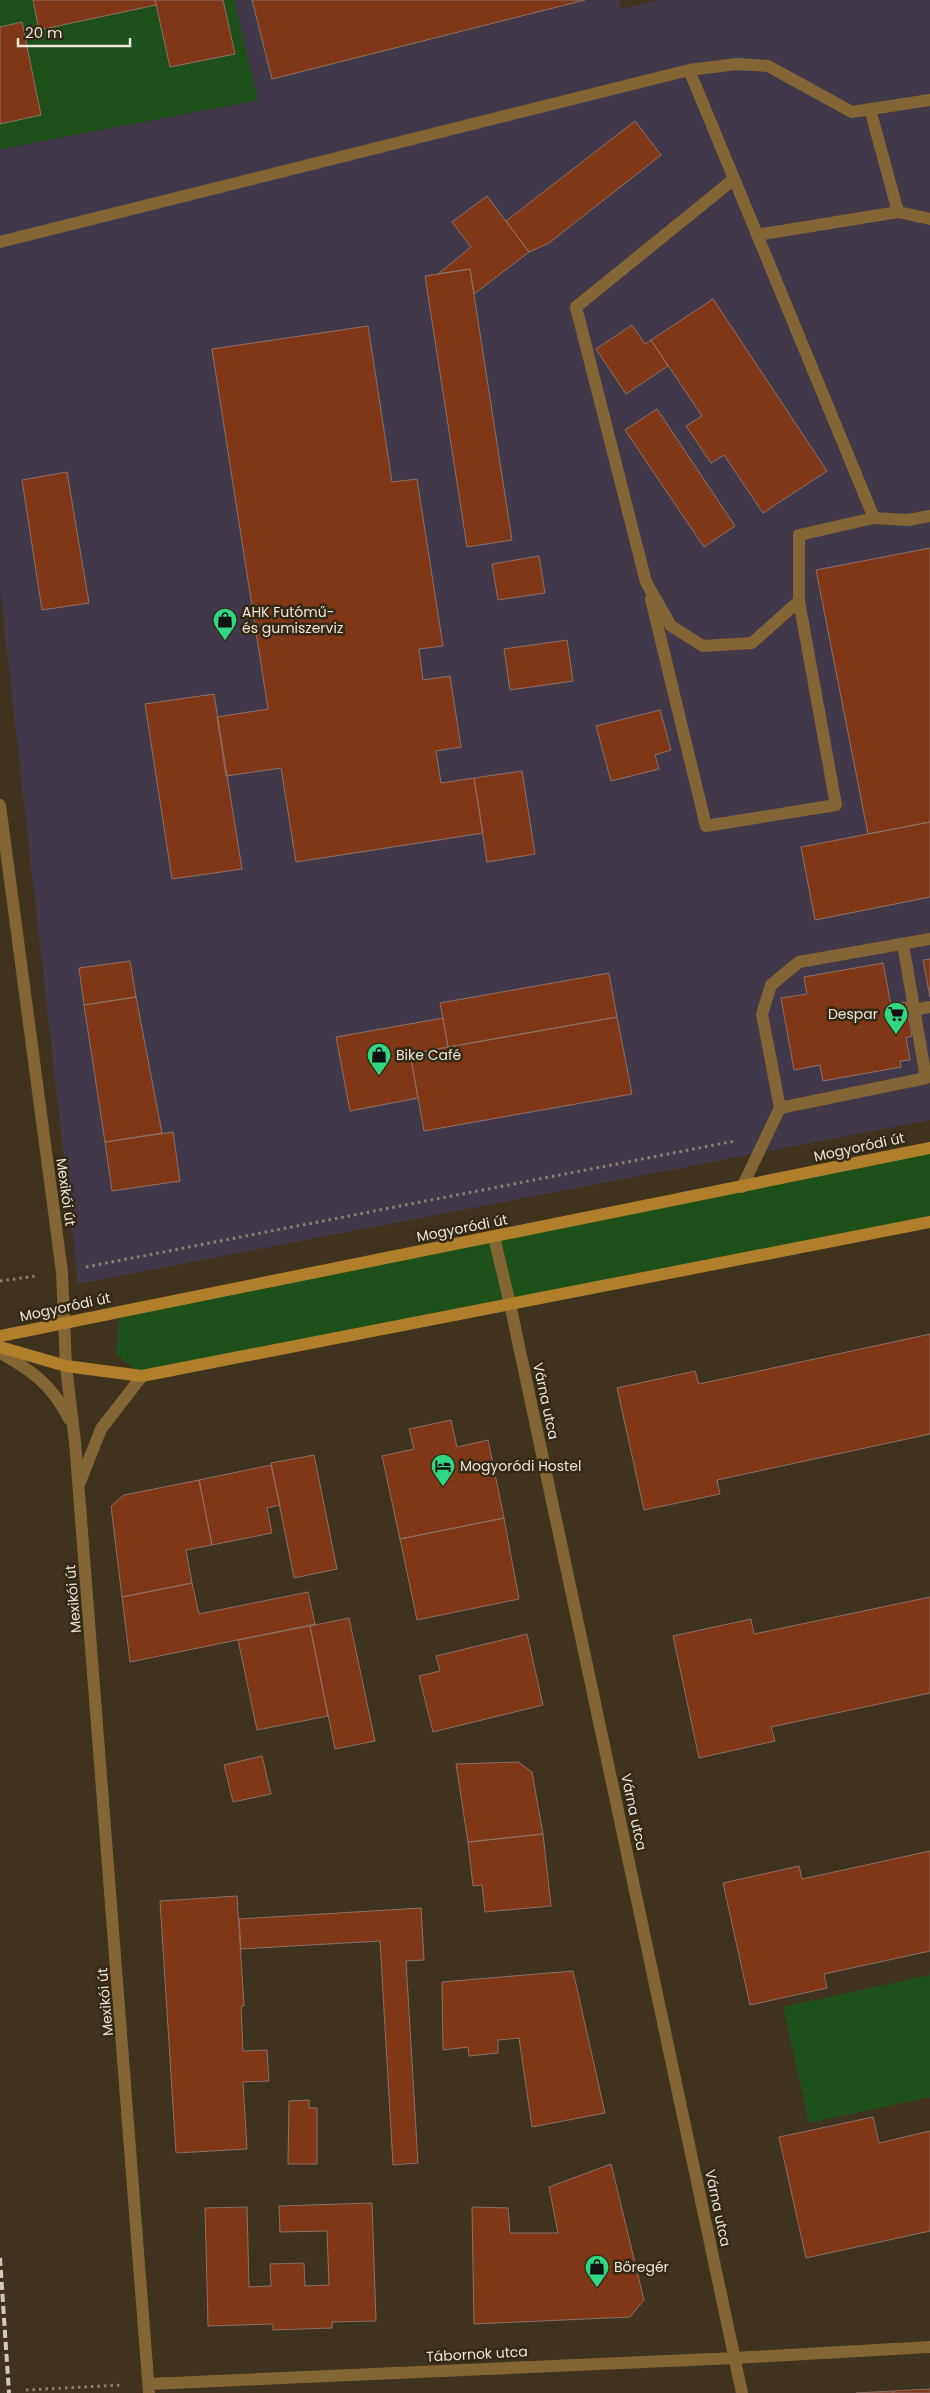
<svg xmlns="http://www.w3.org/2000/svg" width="930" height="2393" font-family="Poppins,sans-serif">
  <rect width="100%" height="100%" fill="#3f331d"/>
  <path fill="#413949" d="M 0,0 L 619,0 L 622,9 L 657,0 L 930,0 L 930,1120 L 78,1284 L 0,589 Z"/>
  <path fill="#1d5119" d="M 0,0 L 234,0 L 258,100 L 0,149 Z
    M 930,1148 L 930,1222 L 142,1376 L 116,1354 L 119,1312 Z
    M 930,1975 L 930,2097 L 809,2123 L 783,2007 Z"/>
  <path fill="#7f3718" stroke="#8c7065" d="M 33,0 L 155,0 L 156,5 L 39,30 Z
    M 155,0 L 223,0 L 235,54 L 170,67 Z
    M 252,0 L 585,0 L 272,79 Z
    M 22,22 L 41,115 L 0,124 L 0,27 Z
    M 635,121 L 661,155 L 549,243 L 529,252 L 506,221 Z
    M 487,196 L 529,252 L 474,294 L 470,269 L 438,274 L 471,247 L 452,222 Z
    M 470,269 L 512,540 L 467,547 L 425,276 Z
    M 713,299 L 827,471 L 763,513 L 724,455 L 711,463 L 686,426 L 702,416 L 651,340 Z
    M 632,325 L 645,344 L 651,340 L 668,366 L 626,394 L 596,349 Z
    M 368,326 L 392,482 L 417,479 L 443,646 L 419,649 L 423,680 L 450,676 L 461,747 L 436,751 L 441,783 L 474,778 L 483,833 L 296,862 L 281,768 L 226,776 L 217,717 L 268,709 L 212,349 Z
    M 657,409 L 735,526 L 704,547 L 625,430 Z
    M 67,472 L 89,603 L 42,610 L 22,480 Z
    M 930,548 L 930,822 L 868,834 L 816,570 Z
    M 539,556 L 545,593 L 498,600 L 492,564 Z
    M 567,640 L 573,681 L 510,690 L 504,649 Z
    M 214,694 L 242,869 L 172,879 L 145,704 Z
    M 660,710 L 671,750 L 655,755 L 659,769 L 611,781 L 596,726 Z
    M 522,771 L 535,854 L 487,862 L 474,778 Z
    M 930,822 L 930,897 L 815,920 L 801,847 Z
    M 930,959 L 930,997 L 923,960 Z
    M 130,961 L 136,997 L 84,1005 L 79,968 Z
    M 883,963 L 891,1005 L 906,1002 L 912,1036 L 906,1038 L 910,1060 L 900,1061 L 901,1067 L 823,1081 L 820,1065 L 794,1070 L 781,998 L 807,994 L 804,977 Z
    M 609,973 L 617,1017 L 448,1047 L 440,1003 Z
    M 136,997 L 162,1133 L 105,1142 L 84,1005 Z
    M 617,1017 L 632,1094 L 424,1131 L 410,1054 Z
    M 443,1018 L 448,1047 L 410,1054 L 418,1098 L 350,1111 L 336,1037 Z
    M 173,1132 L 180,1181 L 112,1191 L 105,1142 Z
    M 930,1334 L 930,1434 L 717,1480 L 720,1494 L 644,1510 L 617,1388 L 695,1371 L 699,1384 Z
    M 451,1420 L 457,1447 L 488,1440 L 504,1518 L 400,1539 L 382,1456 L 414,1449 L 409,1429 Z
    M 314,1455 L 337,1569 L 294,1578 L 271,1463 Z
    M 271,1465 L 280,1505 L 267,1508 L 272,1533 L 212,1545 L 199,1480 Z
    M 199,1480 L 212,1545 L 186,1550 L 192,1583 L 122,1597 L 111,1506 L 124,1495 Z
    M 504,1518 L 519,1599 L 417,1620 L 400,1539 Z
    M 192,1583 L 199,1614 L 308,1592 L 315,1624 L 130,1662 L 122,1597 Z
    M 930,1597 L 930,1693 L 771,1727 L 775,1741 L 699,1758 L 673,1636 L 751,1619 L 754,1634 Z
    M 349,1618 L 375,1741 L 335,1749 L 310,1626 Z
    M 310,1626 L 328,1716 L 257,1730 L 238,1640 Z
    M 527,1634 L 543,1705 L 433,1732 L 419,1676 L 440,1671 L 436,1656 Z
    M 262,1756 L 271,1794 L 233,1802 L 224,1765 Z
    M 518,1762 L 532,1772 L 543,1834 L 468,1842 L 456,1764 Z
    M 543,1834 L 551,1906 L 485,1912 L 482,1885 L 473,1886 L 468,1842 Z
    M 930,1851 L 930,1951 L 824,1974 L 827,1988 L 750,2005 L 723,1883 L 799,1866 L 802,1879 Z
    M 237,1896 L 244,2006 L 241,2006 L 243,2051 L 267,2050 L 269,2081 L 243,2082 L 247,2149 L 176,2153 L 160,1901 Z
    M 421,1908 L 424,1960 L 406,1961 L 418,2163 L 393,2165 L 380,1941 L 241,1949 L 239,1919 Z
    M 573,1971 L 605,2113 L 532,2127 L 519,2038 L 498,2040 L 498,2053 L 469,2056 L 468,2047 L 443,2050 L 442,1982 Z
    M 309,2100 L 309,2108 L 317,2108 L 317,2164 L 288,2164 L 289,2101 Z
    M 873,2117 L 879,2143 L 930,2131 L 930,2231 L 806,2258 L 779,2137 Z
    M 611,2164 L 644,2300 L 630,2317 L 474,2324 L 472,2207 L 508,2208 L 510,2233 L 558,2233 L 549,2187 Z
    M 372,2203 L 376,2321 L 332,2322 L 332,2328 L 273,2330 L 273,2324 L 208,2326 L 205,2208 L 247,2207 L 249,2287 L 271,2286 L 270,2264 L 304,2263 L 305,2286 L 329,2285 L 327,2231 L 280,2232 L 279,2206 Z
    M 930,2389 L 930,2393 L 893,2393 L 893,2391 Z
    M 893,2391 L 893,2393 L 856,2393 Z"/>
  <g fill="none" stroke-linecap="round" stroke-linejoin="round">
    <path stroke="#8a806e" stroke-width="3" stroke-dasharray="2.5 4" stroke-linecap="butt" d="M 86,1267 L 735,1141
      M 0,1281 L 36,1276
      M 26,2390 L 122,2385"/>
    <path stroke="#846535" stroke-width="12" d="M 689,70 L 737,64 L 768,66 L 852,112 L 930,100
      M 898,212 L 930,219
      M 757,235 L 898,212 L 870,109
      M 0,242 L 689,70 C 751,219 812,368 874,518 L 799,535 L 799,601 L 752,643 L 703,646 L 671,626 L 646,582 L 576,307 L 734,179
      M 874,518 L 908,520 L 930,516
      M 651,599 L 706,826 L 836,805 L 799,601
      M 903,944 L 926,1078
      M 914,1010 L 930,1007
      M 780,1108 L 926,1078 L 930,1075
      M 742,1187 L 780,1108 L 762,1014 L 771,985 L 799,962 L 930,939"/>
    <path stroke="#846535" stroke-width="12" d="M 0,805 L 62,1272 L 66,1366 L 75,1442 L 149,2393
      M 494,1237 L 510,1304 L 742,2393
      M 0,1353 C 32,1370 53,1386 69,1419
      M 80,1482 L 101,1429 L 142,1376
      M 149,2384 L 735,2358 L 930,2347"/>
    <path stroke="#b07f2b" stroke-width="12" d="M 0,1336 L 930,1148
      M 0,1347 L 66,1366 L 142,1376 L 930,1222"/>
    <path stroke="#d2cabc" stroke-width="4" stroke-dasharray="8 4" stroke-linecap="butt" d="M 0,2258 L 9,2393"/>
  </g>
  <defs>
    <symbol id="shop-pin" viewBox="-11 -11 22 30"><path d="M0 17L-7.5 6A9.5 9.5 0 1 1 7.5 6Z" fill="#30d883" stroke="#342913"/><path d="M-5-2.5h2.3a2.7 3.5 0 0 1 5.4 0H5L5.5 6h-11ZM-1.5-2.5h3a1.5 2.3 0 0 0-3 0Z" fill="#111"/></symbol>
    <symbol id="supermarket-pin" viewBox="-11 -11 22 30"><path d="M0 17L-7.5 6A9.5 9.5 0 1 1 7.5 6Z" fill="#30d883" stroke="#342913"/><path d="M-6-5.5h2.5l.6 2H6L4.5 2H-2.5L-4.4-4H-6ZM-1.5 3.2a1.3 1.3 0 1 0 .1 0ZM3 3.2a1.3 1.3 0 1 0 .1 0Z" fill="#111"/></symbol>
    <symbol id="hotel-pin" viewBox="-11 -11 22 30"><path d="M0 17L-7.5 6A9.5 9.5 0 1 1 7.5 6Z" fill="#30d883" stroke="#342913"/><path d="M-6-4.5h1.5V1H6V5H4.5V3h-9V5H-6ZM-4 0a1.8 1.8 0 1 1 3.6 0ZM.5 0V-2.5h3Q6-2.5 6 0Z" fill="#111"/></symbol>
  </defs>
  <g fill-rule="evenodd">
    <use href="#shop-pin" x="211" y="606" width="28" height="38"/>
    <use href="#supermarket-pin" x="882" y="1000" width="28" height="38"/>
    <use href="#shop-pin" x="365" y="1041" width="28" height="38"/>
    <use href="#hotel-pin" x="429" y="1452" width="28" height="38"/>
    <use href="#shop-pin" x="583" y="2253" width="28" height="38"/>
  </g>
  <g text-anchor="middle" stroke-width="5" stroke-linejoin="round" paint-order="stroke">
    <g font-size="14" fill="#ebe4d7" stroke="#342913" text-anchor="start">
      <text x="242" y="617">AHK Futómű-<tspan x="242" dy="16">és gumiszerviz</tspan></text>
      <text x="878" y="1019" text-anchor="end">Despar</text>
      <text x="396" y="1060">Bike Café</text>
      <text x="460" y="1471">Mogyoródi Hostel</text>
      <text x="614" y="2272">Bőregér</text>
    </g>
    <g font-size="14" fill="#ebe4d7" stroke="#342913">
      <text transform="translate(859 1147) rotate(-12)" y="5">Mogyoródi út</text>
      <text transform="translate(66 1192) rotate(82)" y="5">Mexikói út</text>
      <text transform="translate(462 1228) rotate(-11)" y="5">Mogyoródi út</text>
      <text transform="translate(65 1307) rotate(-12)" y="5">Mogyoródi út</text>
      <text transform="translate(546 1401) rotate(78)" y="5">Várna utca</text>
      <text transform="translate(73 1599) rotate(-95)" y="5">Mexikói út</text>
      <text transform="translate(634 1812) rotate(78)" y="5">Várna utca</text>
      <text transform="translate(105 2002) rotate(-95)" y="5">Mexikói út</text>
      <text transform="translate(718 2208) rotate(78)" y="5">Várna utca</text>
      <text transform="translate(477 2354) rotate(-3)" y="5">Tábornok utca</text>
    </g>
  </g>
  <path d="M18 38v8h112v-8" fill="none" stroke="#ebe4d7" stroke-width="2.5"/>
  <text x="25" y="38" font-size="15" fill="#ebe4d7" stroke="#342913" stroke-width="4" paint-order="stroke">20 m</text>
</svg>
